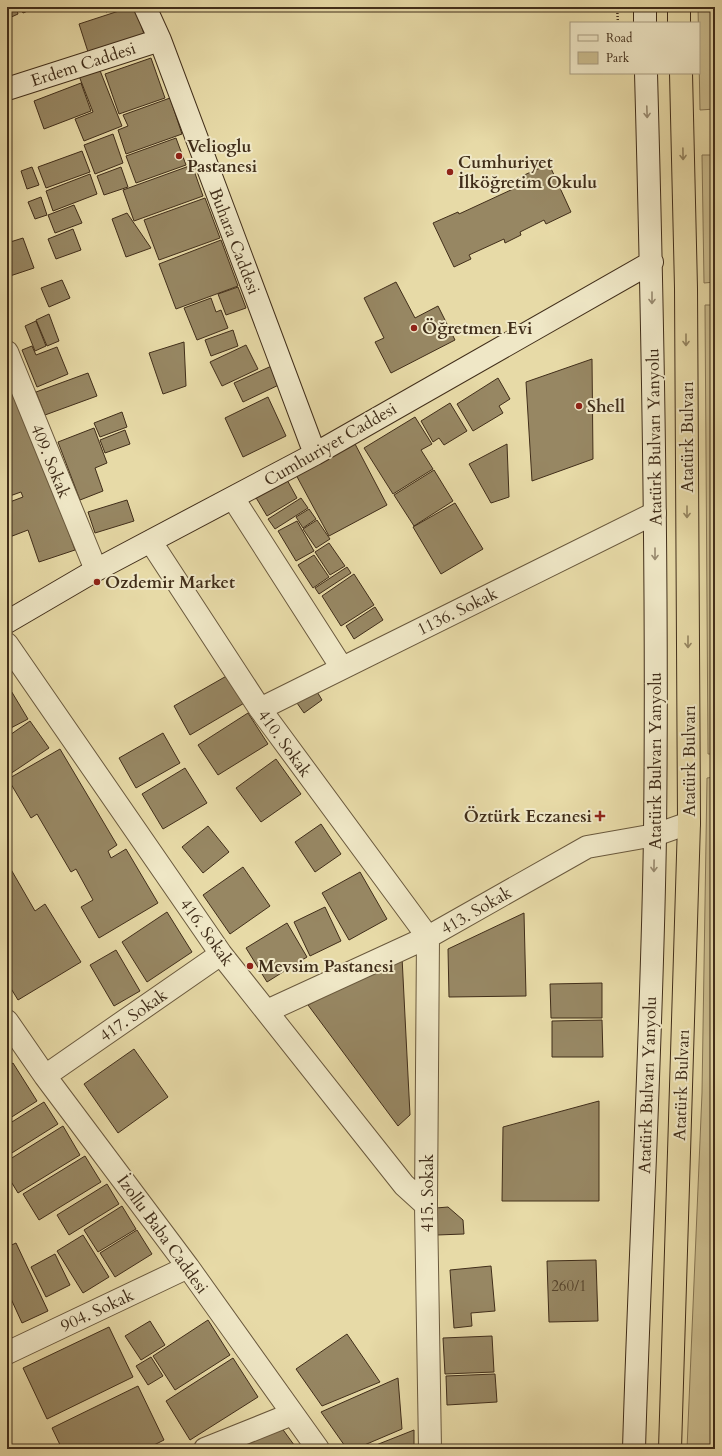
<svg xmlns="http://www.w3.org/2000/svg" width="722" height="1456" font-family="Cardo,serif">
  <rect width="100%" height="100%" fill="#e7daa7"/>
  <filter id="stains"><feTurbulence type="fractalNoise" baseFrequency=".005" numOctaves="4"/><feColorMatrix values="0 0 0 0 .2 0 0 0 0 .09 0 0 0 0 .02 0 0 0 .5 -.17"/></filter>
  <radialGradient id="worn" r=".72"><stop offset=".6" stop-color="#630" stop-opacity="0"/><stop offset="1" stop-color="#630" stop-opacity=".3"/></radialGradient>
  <path fill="#cbbd8f" stroke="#867654" d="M 698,7 L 715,7 L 715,109 L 700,110 Z
    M 702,155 L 715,155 L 715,282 L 704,283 Z
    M 705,305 L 715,305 L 715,754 L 708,754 Z
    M 715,777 L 711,1343 L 715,1449 L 687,1449 L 702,1093 L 707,778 Z"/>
  <path fill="#978763" stroke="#412e1a" d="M 7,7 L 16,7 L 18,14 L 7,19 Z
    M 20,7 L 37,7 L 23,13 Z
    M 104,7 L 121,7 L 106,12 Z
    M 131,7 L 135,7 L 145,37 L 89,55 L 79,24 Z
    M 151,58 L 165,98 L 119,114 L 105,74 Z
    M 99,68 L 122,126 L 84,141 L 75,119 L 93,112 L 79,76 Z
    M 81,83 L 91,111 L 44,129 L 34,101 Z
    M 170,98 L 182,134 L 126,154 L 118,130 L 128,126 L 123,115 Z
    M 113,134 L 123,163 L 95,174 L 84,145 Z
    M 176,138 L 186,165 L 136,183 L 126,156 Z
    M 82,151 L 90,172 L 46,188 L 38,167 Z
    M 549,164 L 571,212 L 546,224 L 544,220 L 520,232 L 521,235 L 505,243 L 504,239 L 469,255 L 471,259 L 454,267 L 433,223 L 458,212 L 459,214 L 526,183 L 522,176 Z
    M 192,165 L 203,196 L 134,221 L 123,190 Z
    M 32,167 L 39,185 L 27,189 L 21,171 Z
    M 121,167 L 128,187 L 104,195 L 97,176 Z
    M 90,174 L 97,194 L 53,211 L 46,191 Z
    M 41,197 L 47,215 L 35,219 L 28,202 Z
    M 205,198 L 220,238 L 159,260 L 144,220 Z
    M 74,205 L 82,223 L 55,233 L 48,215 Z
    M 127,213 L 151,248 L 126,257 L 112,219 Z
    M 73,229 L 81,250 L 56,259 L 48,239 Z
    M 23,238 L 34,268 L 7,277 L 7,243 Z
    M 221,240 L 238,286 L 176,309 L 159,264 Z
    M 62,280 L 70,298 L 49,307 L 41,288 Z
    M 396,282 L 415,318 L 438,306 L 455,340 L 391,373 L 375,342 L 384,338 L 364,298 Z
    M 238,287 L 246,308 L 226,315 L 218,294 Z
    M 211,298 L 216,312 L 221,310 L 228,328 L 197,340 L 184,308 Z
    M 49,314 L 59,341 L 47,346 L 36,320 Z
    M 36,321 L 46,346 L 35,351 L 25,326 Z
    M 233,330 L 238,346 L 211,356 L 205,340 Z
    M 184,342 L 186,386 L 163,394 L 149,353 Z
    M 246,345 L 258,369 L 222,386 L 210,362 Z
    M 32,346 L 36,355 L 57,347 L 68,374 L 37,387 L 22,350 Z
    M 592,359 L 593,459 L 532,481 L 526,382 Z
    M 8,363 L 75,550 L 39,562 L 28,530 L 7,538 L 7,503 L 23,497 L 21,492 L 7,497 Z
    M 276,364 L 285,382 L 243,402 L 234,383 Z
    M 88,373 L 97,396 L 45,415 L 36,392 Z
    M 498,378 L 510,399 L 499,406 L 503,413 L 473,431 L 457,404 Z
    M 268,397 L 286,436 L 243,457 L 225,418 Z
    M 450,403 L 467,431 L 444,445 L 439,438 L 433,442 L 421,421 Z
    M 122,412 L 127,427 L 100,437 L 94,423 Z
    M 415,417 L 432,444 L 421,450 L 433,469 L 393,494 L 364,448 Z
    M 94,428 L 107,463 L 95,468 L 103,491 L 80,500 L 58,442 Z
    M 125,430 L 130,444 L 105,453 L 100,440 Z
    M 354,442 L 387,505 L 329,536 L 295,473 Z
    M 507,444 L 509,497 L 491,503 L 469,464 Z
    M 434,470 L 453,501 L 414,526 L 394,495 Z
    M 286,478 L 297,498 L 267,516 L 255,496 Z
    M 301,498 L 308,508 L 275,529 L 268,519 Z
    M 127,500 L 134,521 L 95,533 L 88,512 Z
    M 455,503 L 483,549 L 441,574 L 413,527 Z
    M 309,509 L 316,519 L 303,528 L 296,517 Z
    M 317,520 L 330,539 L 316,548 L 303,529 Z
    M 297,521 L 314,551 L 296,561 L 278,531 Z
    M 329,543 L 345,566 L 330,575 L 315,552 Z
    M 314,555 L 329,577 L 313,588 L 298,565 Z
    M 347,567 L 351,573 L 319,594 L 315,588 Z
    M 7,570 L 11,581 L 7,583 Z
    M 354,574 L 374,605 L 341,626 L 322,596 Z
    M 375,607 L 383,620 L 354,639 L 346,626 Z
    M 230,674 L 246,702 L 190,735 L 174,706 Z
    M 7,684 L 28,719 L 7,730 Z
    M 316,690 L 322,700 L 304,713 L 297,703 Z
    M 248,713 L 268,744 L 218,775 L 198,745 Z
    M 30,721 L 49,748 L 7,776 L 7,737 Z
    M 163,733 L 180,763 L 136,788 L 119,758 Z
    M 60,749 L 117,845 L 108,851 L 111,858 L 126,849 L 158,903 L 99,938 L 81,907 L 93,900 L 76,869 L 71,872 L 37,814 L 31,818 L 8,779 Z
    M 276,759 L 301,794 L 261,822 L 236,788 Z
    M 185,768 L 207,803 L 163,829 L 142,794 Z
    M 321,824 L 341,854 L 315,872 L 295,842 Z
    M 208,826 L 229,852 L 203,873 L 182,847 Z
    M 9,866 L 35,911 L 45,904 L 81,962 L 18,1000 L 7,982 L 7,867 Z
    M 243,867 L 270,906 L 230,934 L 203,895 Z
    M 360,872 L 387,919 L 349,940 L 322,893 Z
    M 325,907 L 341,941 L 310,956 L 294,922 Z
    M 167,912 L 192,952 L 147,982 L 122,942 Z
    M 524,913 L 526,996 L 449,997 L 448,949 Z
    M 287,923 L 307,957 L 267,982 L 246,948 Z
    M 116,950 L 140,991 L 114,1006 L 90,965 Z
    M 402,957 L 410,1115 L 398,1126 L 308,1005 Z
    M 602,983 L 602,1018 L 551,1018 L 550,984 Z
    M 602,1020 L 603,1057 L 552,1057 L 552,1021 Z
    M 134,1049 L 168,1097 L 118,1133 L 84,1084 Z
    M 13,1063 L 37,1101 L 7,1120 L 7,1067 Z
    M 599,1101 L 599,1201 L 502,1201 L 503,1127 Z
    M 44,1102 L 58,1124 L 7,1156 L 7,1125 Z
    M 63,1126 L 80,1155 L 18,1193 L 7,1175 L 7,1161 Z
    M 85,1156 L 101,1182 L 39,1220 L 23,1194 Z
    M 107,1184 L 119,1204 L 69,1235 L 57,1215 Z
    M 122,1206 L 136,1229 L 98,1252 L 84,1230 Z
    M 448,1207 L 463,1220 L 464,1234 L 437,1235 L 436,1208 Z
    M 137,1230 L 152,1254 L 115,1277 L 100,1253 Z
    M 83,1235 L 109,1277 L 83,1293 L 57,1251 Z
    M 16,1243 L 48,1311 L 22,1323 L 7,1290 L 7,1247 Z
    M 55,1254 L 70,1285 L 46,1297 L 31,1267 Z
    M 596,1260 L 598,1321 L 549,1322 L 547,1261 Z
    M 491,1266 L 495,1311 L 471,1313 L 472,1326 L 454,1328 L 450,1270 Z
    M 208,1320 L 230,1355 L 175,1390 L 153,1356 Z
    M 150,1321 L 165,1345 L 141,1360 L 125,1336 Z
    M 109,1327 L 133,1377 L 47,1419 L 23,1368 Z
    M 347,1334 L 380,1382 L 322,1406 L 296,1369 Z
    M 492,1336 L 494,1372 L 445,1374 L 443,1338 Z
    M 151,1357 L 163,1376 L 148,1385 L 136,1366 Z
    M 233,1358 L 258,1397 L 190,1440 L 166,1401 Z
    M 495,1374 L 497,1402 L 447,1405 L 446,1376 Z
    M 398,1378 L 402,1429 L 355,1449 L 347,1449 L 321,1412 Z
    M 138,1386 L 164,1440 L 146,1449 L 62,1449 L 52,1428 Z
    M 281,1427 L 297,1449 L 239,1449 L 237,1445 Z
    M 414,1430 L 414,1449 L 366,1449 Z"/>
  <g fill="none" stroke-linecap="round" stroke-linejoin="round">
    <defs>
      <path id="street" d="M 7,352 L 96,570
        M 233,498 L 342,668
        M 151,542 L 260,709 L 428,937 L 426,1205 L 430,1449
        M 7,644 L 221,954 L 404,1185 L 426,1205
        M 260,709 L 655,513
        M 267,1011 L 428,937 L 587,847 L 655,835 L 689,823
        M 7,1021 L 45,1076 L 188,1267 L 318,1449
        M 45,1076 L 221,954
        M 7,1353 L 188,1267
        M 205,1449 L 292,1414"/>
      <path id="secondary" d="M 145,7 L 160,40 L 315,454
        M 645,7 L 645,23
        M 7,89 L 160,40
        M 7,622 L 96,570 L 315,454 L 652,262
        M 634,1449 C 640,1244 652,1039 655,834 C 658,580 653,327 646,73"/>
      <path id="highway" d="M 679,7 L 679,23
        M 670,1449 L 689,823 L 686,288 L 681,73"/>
    </defs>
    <use href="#street" stroke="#6a593d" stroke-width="24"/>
    <use href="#secondary" stroke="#412e1a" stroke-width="24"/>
    <use href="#highway" stroke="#412e1a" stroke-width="24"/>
    <path stroke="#412e1a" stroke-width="2.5" stroke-dasharray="1 2" stroke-linecap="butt" d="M 617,7 L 618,23"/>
    <use href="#street" stroke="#efe7c6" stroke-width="22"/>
    <use href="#secondary" stroke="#efe7c6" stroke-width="22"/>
    <use href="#highway" stroke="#e7daa7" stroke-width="22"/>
  </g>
  <defs><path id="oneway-shaft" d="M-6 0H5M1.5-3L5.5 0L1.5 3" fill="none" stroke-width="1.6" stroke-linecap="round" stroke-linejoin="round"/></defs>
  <g stroke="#988a70">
    <use href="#oneway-shaft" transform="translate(647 112) rotate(88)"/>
    <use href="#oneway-shaft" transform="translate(652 298) rotate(90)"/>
    <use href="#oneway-shaft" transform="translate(655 554) rotate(90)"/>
    <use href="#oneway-shaft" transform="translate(654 866) rotate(91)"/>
  </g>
  <g stroke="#948460">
    <use href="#oneway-shaft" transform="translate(683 154) rotate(89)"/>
    <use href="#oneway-shaft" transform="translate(686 340) rotate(90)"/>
    <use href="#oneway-shaft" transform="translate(687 512) rotate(90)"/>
    <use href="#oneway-shaft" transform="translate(688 642) rotate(90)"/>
  </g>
  <g fill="#8f2418" stroke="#efe7c6" stroke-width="1.5">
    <circle cx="179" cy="156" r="4"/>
    <circle cx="450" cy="172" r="4"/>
    <circle cx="414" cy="328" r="4"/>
    <circle cx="579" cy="406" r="4"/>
    <circle cx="97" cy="582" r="4"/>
    <path d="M598 810h4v4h4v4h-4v4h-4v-4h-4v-4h4z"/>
    <circle cx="250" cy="966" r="4"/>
  </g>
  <g text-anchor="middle" stroke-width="4" stroke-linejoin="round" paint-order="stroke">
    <g font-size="15" fill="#56442c">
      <text x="569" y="1291">260/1</text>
    </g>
    <g font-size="17" fill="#412e1a" stroke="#efe7c6">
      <text transform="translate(83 64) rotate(-18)" y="6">Erdem Caddesi</text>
      <text transform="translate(235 241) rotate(69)" y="6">Buhara Caddesi</text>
      <text transform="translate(654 437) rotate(-91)" y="6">Atatürk Bulvarı Yanyolu</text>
      <text transform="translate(687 437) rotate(-90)" y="6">Atatürk Bulvarı</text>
      <text transform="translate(330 444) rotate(-30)" y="6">Cumhuriyet Caddesi</text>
      <text transform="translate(51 461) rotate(68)" y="6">409. Sokak</text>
      <text transform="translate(457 611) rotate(-26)" y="6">1136. Sokak</text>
      <text transform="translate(285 743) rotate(54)" y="6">410. Sokak</text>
      <text transform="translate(655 761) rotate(-90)" y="6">Atatürk Bulvarı Yanyolu</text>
      <text transform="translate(689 761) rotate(-90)" y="6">Atatürk Bulvarı</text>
      <text transform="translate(476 910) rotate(-30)" y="6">413. Sokak</text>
      <text transform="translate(207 932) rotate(54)" y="6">416. Sokak</text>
      <text transform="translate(133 1015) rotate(-35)" y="6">417. Sokak</text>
      <text transform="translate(647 1085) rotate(-88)" y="6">Atatürk Bulvarı Yanyolu</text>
      <text transform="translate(681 1085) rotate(-88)" y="6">Atatürk Bulvarı</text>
      <text transform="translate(427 1193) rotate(-90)" y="6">415. Sokak</text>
      <text transform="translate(163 1234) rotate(54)" y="6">İzollu Baba Caddesi</text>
      <text transform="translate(97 1310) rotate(-25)" y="6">904. Sokak</text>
    </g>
    <g font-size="17" font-weight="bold" fill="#412e1a" stroke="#efe7c6" text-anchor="start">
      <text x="187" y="152">Velioglu<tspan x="187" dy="20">Pastanesi</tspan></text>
      <text x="458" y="168">Cumhuriyet<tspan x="458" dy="20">İlköğretim Okulu</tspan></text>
      <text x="422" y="334">Öğretmen Evi</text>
      <text x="587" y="412">Shell</text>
      <text x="105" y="588">Ozdemir Market</text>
      <text x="592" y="822" text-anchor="end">Öztürk Eczanesi</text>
      <text x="258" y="972">Mevsim Pastanesi</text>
    </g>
  </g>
  <rect width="722" height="1456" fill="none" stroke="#e7daa7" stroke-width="24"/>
  <rect x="8" y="8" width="706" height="1440" fill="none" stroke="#412e1a" stroke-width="2"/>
  <rect x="12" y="12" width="698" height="1432" fill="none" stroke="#412e1a"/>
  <rect x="570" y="22" width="130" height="52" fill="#efe7c6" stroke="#a99d81"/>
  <rect x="578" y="35" width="20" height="6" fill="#efe7c6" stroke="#a99d81"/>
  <text x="606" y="42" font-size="12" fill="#412e1a">Road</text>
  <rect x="578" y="52" width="20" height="12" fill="#cbbd8f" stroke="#a99d81"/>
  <text x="606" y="62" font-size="12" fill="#412e1a">Park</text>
  <rect width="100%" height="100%" filter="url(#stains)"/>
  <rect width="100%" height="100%" fill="url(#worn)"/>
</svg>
